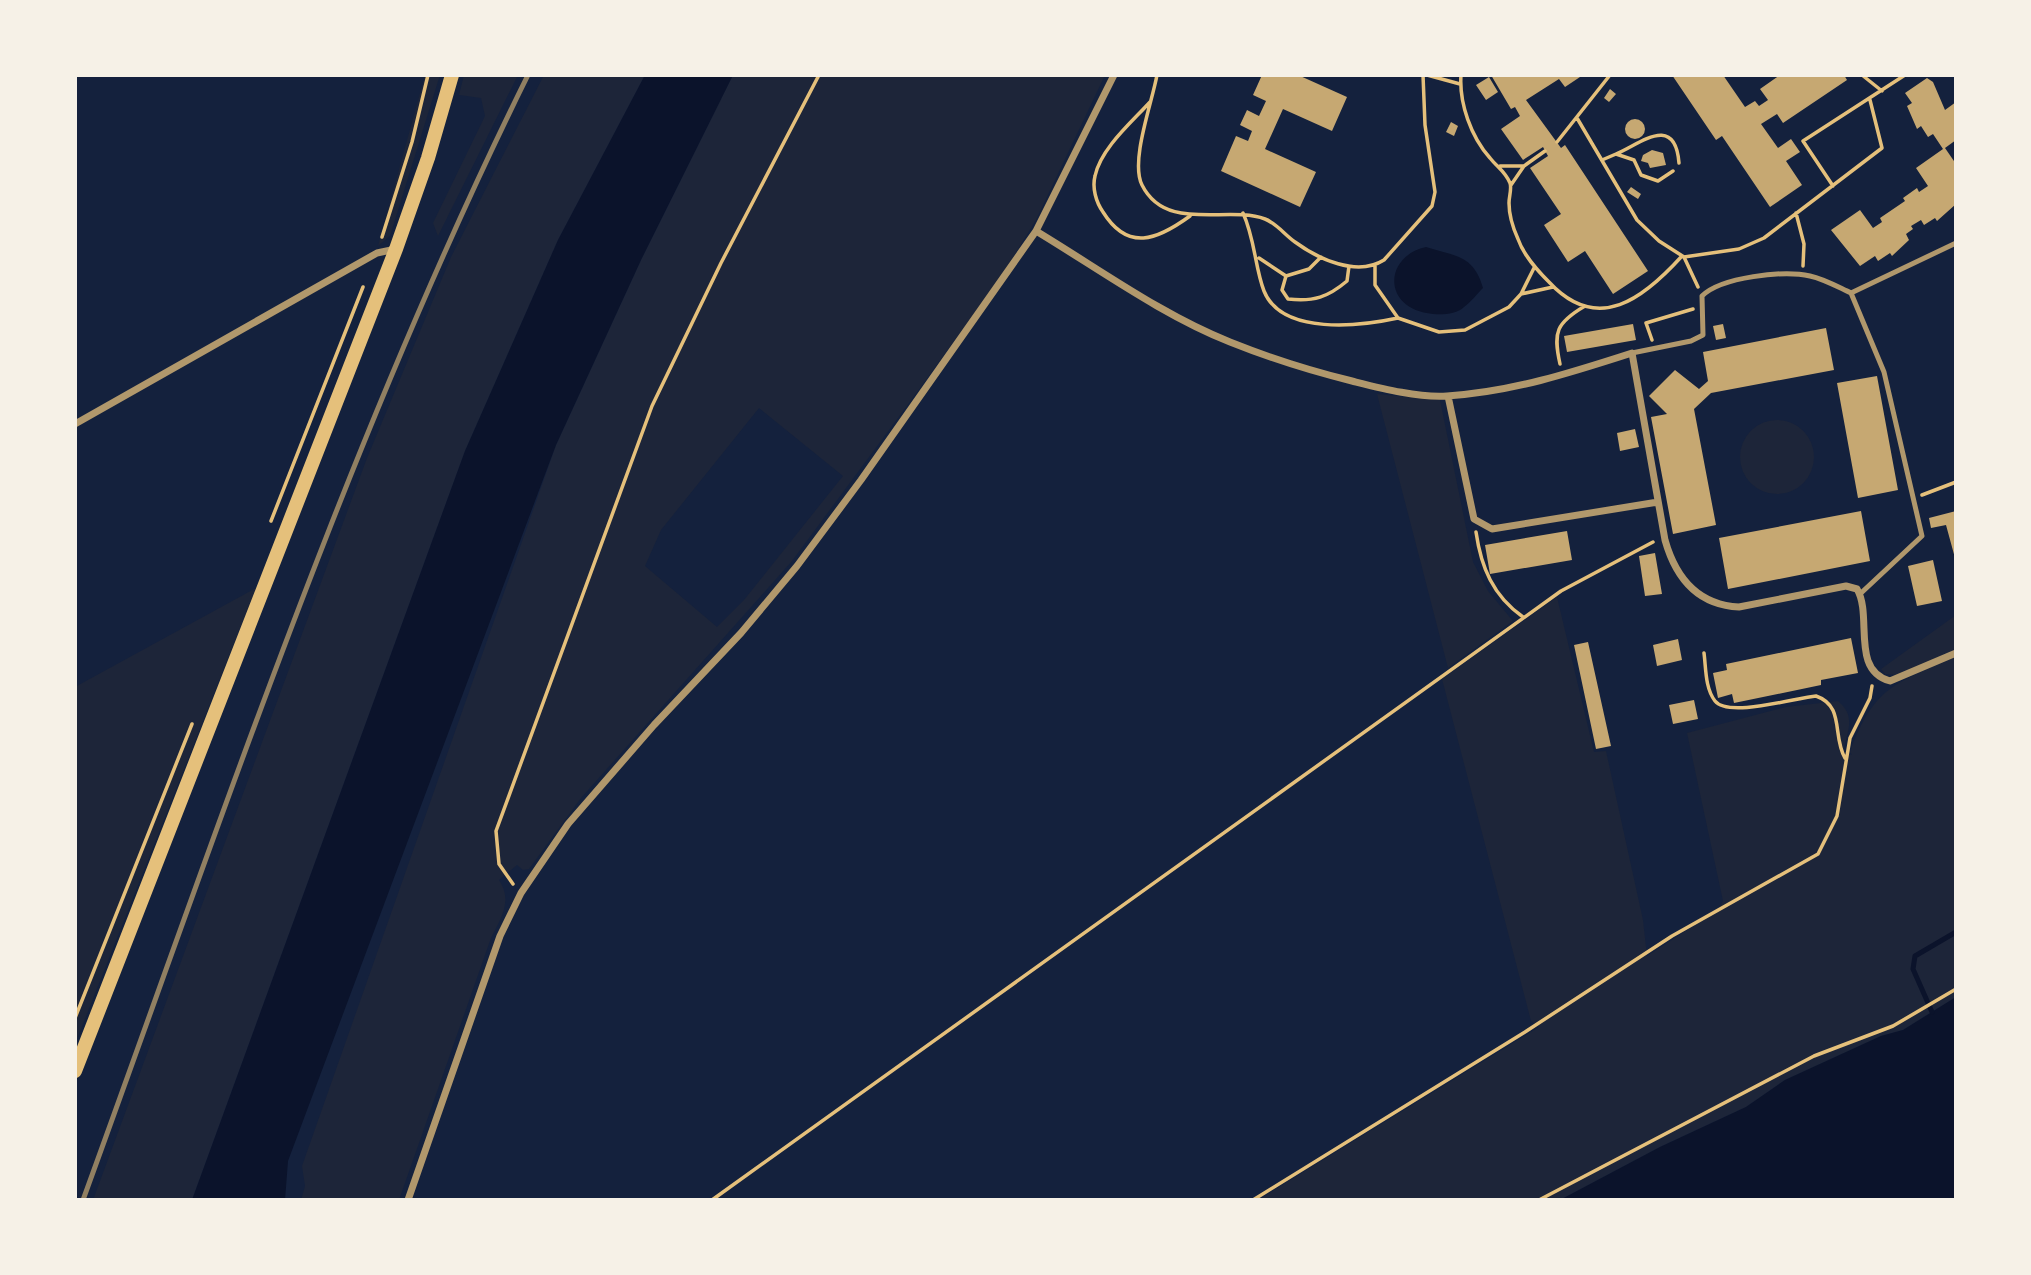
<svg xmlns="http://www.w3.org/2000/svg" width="2031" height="1275" font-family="'Fira Sans',sans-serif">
  <rect width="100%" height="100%" fill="#14213d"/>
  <path fill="#1d2539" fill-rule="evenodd" d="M 425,75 L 440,75 L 390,236 L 378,246 Z
    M 464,75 L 518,75 L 438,236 L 433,223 L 485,116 L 481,98 L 459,95 Z
    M 544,75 L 645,75 L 558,240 L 465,451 L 192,1200 L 93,1200 L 367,458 L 451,257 Z
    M 733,75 L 1105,75 L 1036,220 L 1002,275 L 912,399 L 792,561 L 581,798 L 529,869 L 523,870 L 517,865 L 499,880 C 513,901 501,918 491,938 L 399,1200 L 301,1200 L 305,1186 L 302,1166 L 556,445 L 641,260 ZM 759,408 L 843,476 L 744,600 L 717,627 L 645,566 L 661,530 Z
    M 1377,394 L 1440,400 L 1473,562 L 1488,591 L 1513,621 L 1448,668 Z
    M1740 457a37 37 0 1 1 74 0a37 37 0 1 1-74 0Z
    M 256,588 L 75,1044 L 75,687 Z
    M 1557,597 L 1594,752 L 1606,751 L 1643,920 L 1647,956 L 1718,910 L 1723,901 L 1687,733 L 1786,707 L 1838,701 C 1856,716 1848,730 1843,751 L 1852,755 L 1850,752 C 1874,686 1896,683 1956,657 L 1956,997 L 1903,1030 L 1881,1036 L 1785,1080 L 1746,1107 L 1660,1147 L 1560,1200 L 1258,1200 L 1539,1027 L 1531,1021 L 1442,679 Z
    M 1956,615 L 1956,649 L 1898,675 L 1885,674 L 1881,669 Z"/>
  <path fill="#0b132b" d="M 645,75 L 733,75 L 641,260 L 556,445 L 288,1161 L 285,1200 L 192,1200 L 465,451 L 558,240 Z
    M 1426,247 C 1455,256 1474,255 1483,288 C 1477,294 1471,302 1464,307 C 1457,314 1443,315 1433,314 C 1381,309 1384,256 1426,247 Z
    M 1956,997 L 1956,1200 L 1560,1200 L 1660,1147 L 1746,1107 L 1785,1080 L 1881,1036 L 1903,1030 Z"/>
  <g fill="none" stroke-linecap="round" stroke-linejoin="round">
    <path stroke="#0b132b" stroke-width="5" d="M 1932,1012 L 1913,969 L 1915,956 L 1956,932"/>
  </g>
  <path fill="#c6a872" d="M 1262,75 L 1298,75 L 1347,97 L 1332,131 L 1283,109 L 1265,149 L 1316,172 L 1300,207 L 1221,171 L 1236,136 L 1248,141 L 1252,131 L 1240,125 L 1247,110 L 1259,116 L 1266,101 L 1253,95 Z
    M 1491,75 L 1583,75 L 1565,87 L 1559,79 L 1526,100 L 1561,148 L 1565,145 L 1648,271 L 1613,294 L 1585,251 L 1568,262 L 1544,225 L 1561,214 L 1530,168 L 1548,156 L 1543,147 L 1523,160 L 1501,129 L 1520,116 L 1515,107 L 1511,109 Z
    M 1672,75 L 1723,75 L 1745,107 L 1755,101 L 1759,106 L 1768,100 L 1760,89 L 1780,75 L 1844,75 L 1847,80 L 1783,123 L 1777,114 L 1761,124 L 1778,148 L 1791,139 L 1800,152 L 1786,161 L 1802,185 L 1770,207 L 1722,136 L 1716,140 Z
    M 1489,77 L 1498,92 L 1486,100 L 1476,85 Z
    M 1927,78 L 1933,82 L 1945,110 L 1956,102 L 1956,140 L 1945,148 L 1956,164 L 1956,204 L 1937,221 L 1935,218 L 1924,225 L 1921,220 L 1911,226 L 1913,229 L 1906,234 L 1909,240 L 1892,256 L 1890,253 L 1878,261 L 1875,256 L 1860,266 L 1831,230 L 1860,210 L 1873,228 L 1882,222 L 1880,218 L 1905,201 L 1903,198 L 1917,188 L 1919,192 L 1928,186 L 1916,168 L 1943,149 L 1933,134 L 1928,137 L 1921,126 L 1917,129 L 1907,106 L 1912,103 L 1905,93 Z
    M 1610,89 L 1616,94 L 1609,102 L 1604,98 Z
    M1625 129a10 10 0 1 1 20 0a10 10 0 1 1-20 0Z
    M 1451,122 L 1458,126 L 1454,136 L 1446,132 Z
    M 1652,150 L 1663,153 L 1666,165 L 1650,168 L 1648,163 L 1641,161 L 1643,155 Z
    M 1631,187 L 1641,194 L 1638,199 L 1627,192 Z
    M 1633,324 L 1636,340 L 1567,352 L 1564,336 Z
    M 1723,324 L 1726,338 L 1716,340 L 1713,326 Z
    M 1826,328 L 1834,370 L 1711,393 L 1694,409 L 1716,525 L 1673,534 L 1651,417 L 1667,414 L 1649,396 L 1675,370 L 1699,389 L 1708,381 L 1703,352 Z
    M 1877,376 L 1898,490 L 1858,498 L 1837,383 Z
    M 1635,429 L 1639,447 L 1620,451 L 1617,433 Z
    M 1861,511 L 1870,561 L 1728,589 L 1719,538 Z
    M 1956,511 L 1956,558 L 1955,558 L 1946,525 L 1931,528 L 1929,518 Z
    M 1567,531 L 1572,560 L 1490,574 L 1485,545 Z
    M 1655,553 L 1662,594 L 1645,596 L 1639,556 Z
    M 1933,560 L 1942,601 L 1917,606 L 1908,566 Z
    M 1851,638 L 1858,673 L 1821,680 L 1821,685 L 1734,703 L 1732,694 L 1718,698 L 1713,673 L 1727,670 L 1726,664 Z
    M 1678,639 L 1682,660 L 1657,666 L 1653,645 Z
    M 1588,642 L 1611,746 L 1596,749 L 1574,645 Z
    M 1694,700 L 1698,719 L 1673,724 L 1669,705 Z"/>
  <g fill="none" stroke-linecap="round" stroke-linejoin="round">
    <path stroke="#e5c07b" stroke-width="3.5" d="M 1157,75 C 1152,103 1130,161 1142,185 C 1166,233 1227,205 1265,219 C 1276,223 1285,235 1295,242 C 1318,259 1357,277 1384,260 L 1432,206 L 1435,192 L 1425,125 L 1423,75
      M 1427,75 L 1460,84
      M 1461,75 C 1459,103 1471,137 1490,158 C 1497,167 1505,171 1510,183 C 1512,189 1509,196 1509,203 C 1509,216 1513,228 1518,239 C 1524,256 1537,270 1549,282 C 1598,335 1644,298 1682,256
      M 1862,75 L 1882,91
      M 1150,102 C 1132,122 1101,148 1095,176 C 1092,188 1096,202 1103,212 C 1128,252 1157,240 1190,216
      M 1577,118 L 1637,220 L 1659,241 L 1684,257 L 1698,287
      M 1557,142 L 1610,75
      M 1616,154 C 1640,144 1675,113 1679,163
      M 1602,160 L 1616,154 L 1634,160 L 1641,175 L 1658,181 L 1673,171
      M 1500,166 L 1524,166
      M 1511,185 L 1524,166 L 1545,151
      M 1833,186 L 1803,141 L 1905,75
      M 1243,213 C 1255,239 1255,268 1264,291 C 1282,336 1361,326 1398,318
      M 1796,213 L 1804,244 L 1803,266
      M 382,237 L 412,142 L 428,75
      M 1321,257 L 1309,269 L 1286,276 L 1282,290 L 1288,299 C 1314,302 1328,297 1347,281 L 1349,266
      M 1684,257 L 1739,249 L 1764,238 L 1882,148 L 1870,100
      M 1259,258 L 1286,276
      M 1375,266 L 1375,285 L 1398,318 L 1439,332 L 1465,330 L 1509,307 L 1521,294 L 1553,287
      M 1521,294 L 1534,268
      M 1652,340 L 1646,323 L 1693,309
      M 1560,364 C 1553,332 1556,323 1585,306
      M 1922,495 L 1956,482
      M 271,521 L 363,287
      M 1476,532 C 1481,567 1493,596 1523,617
      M 1704,653 C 1706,668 1705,688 1715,701 C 1728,718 1795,698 1816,696 C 1845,706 1832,736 1845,758
      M 513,884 L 499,864 L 496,831 L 652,406 L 721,263 L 819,75
      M 75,1018 L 192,724
      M 712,1200 L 1561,591 L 1653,542
      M 1253,1200 L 1525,1032 L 1672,936 L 1818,854 L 1837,816 L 1850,738 L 1870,698 L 1872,686
      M 1539,1200 L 1814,1056 L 1893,1026 L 1956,989"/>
    <path stroke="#b1986c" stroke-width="5" d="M 1851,293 L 1884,372 L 1922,536 L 1860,594
      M 1632,353 L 1691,341 L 1703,335 L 1702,296 C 1721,277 1784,270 1810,276 C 1824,279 1838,287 1851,293 L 1956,243"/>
    <path stroke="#b1986c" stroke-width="7" d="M 1036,231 C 1099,269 1162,315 1230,342 C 1270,358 1311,371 1352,381 C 1380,388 1418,398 1447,396 C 1511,392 1570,373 1632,353 L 1665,540 C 1676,579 1698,605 1739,607 L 1846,586 L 1857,589 C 1873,616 1850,670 1890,681 L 1956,653
      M 1448,396 L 1474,519 L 1492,529 L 1658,502
      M 75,424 L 377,253 L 396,249
      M 408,1200 L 500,936 L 521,893 L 568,824 L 654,725 L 741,633 L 797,566 L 861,480 L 1036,231 L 1114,75"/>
    <path stroke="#e5c07b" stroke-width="14" d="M 75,1071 L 396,249 L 428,158 L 452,75"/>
    <path stroke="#918062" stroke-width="5" d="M 83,1200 C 221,821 349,436 528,75"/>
  </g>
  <rect width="2031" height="1275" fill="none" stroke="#f6f1e7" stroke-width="154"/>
</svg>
